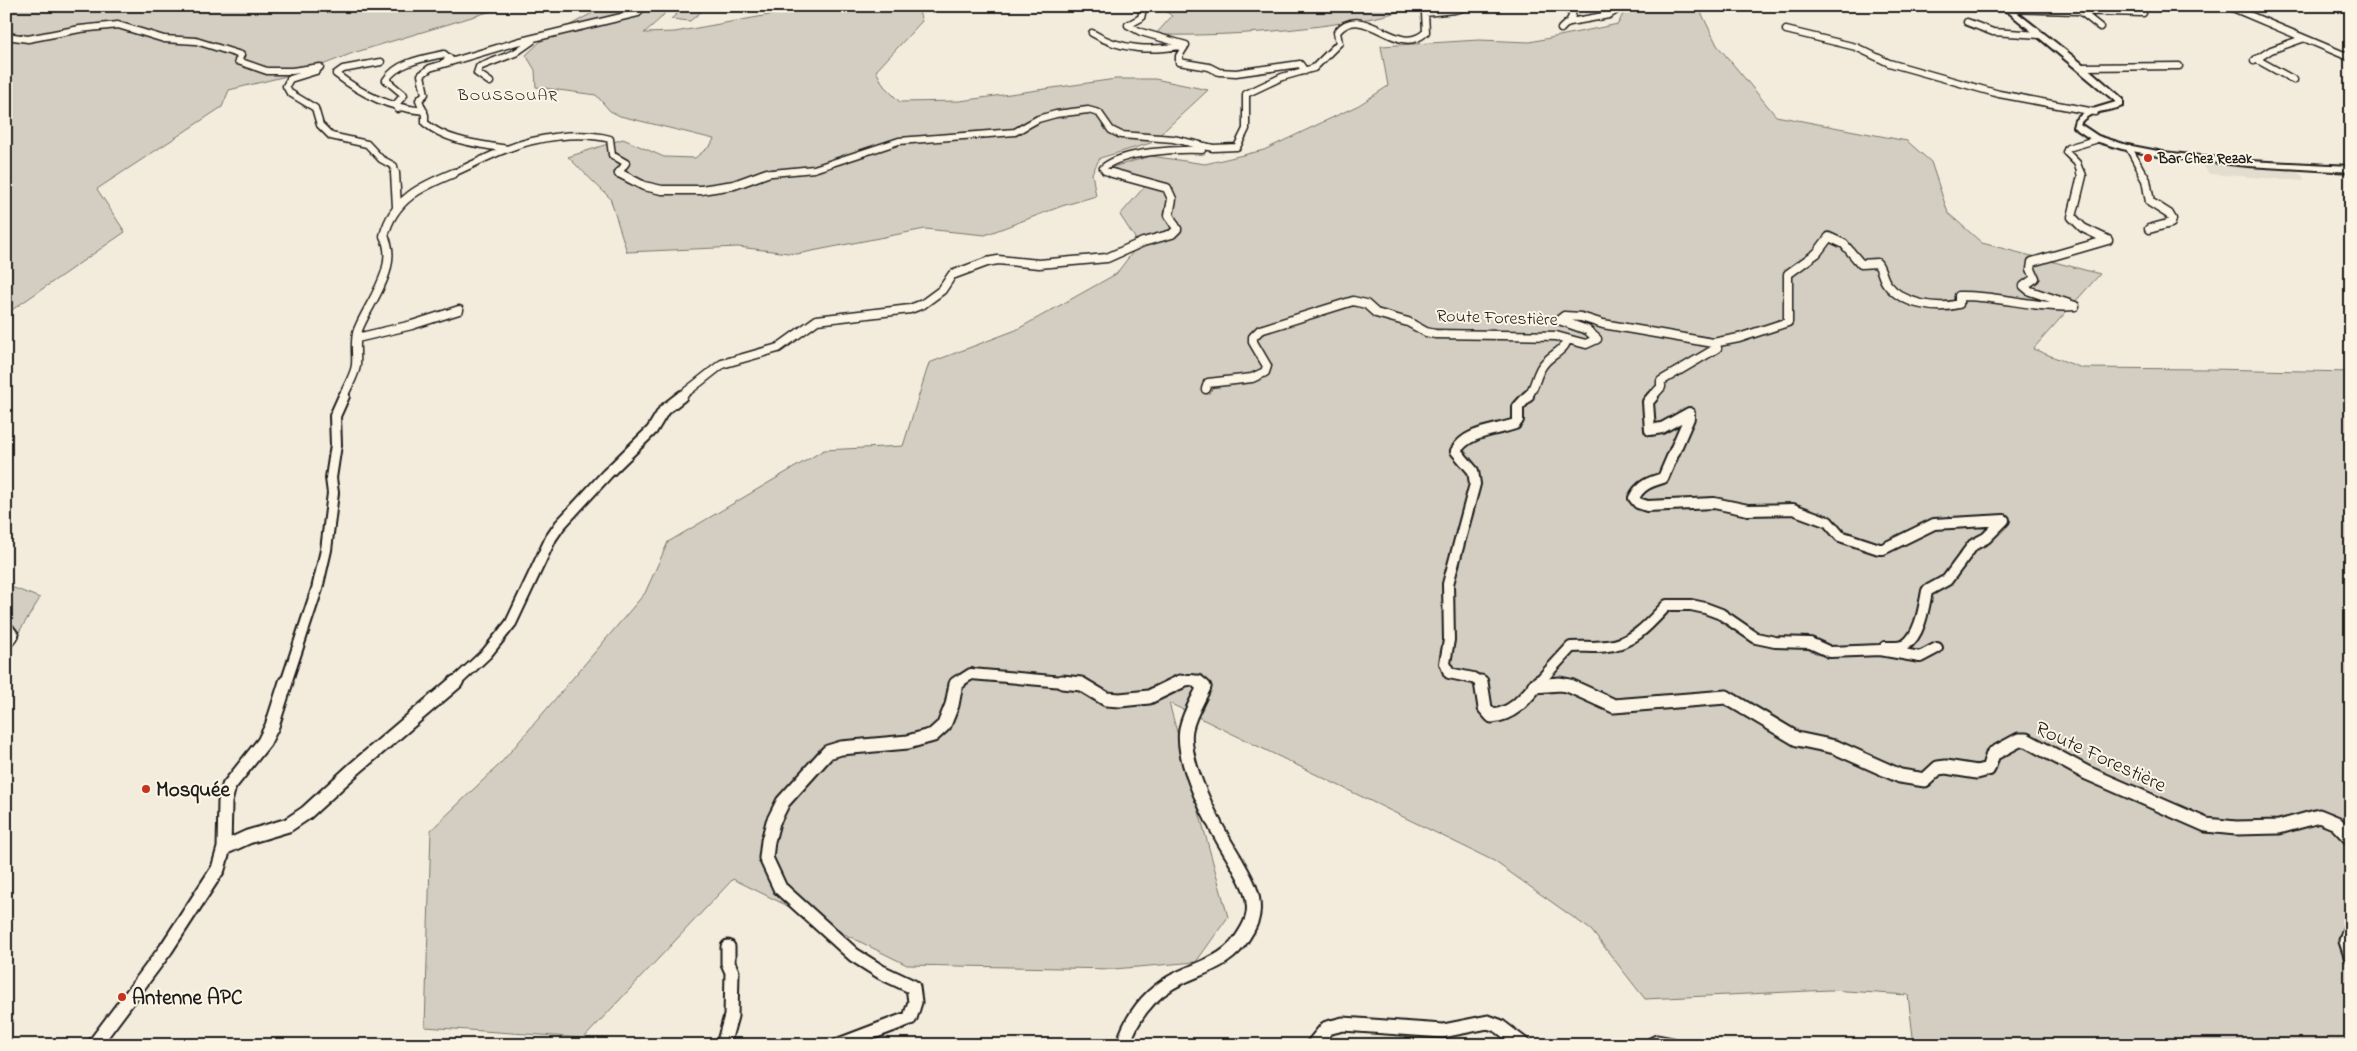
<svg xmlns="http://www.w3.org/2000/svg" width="2357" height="1051" font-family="'Indie Flower',sans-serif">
  <rect width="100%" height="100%" fill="#f3ecdd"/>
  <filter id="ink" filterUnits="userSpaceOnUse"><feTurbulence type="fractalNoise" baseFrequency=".02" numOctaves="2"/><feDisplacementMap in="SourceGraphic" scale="10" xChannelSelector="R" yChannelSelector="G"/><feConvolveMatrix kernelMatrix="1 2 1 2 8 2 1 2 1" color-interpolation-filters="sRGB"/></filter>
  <g filter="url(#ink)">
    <path fill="#e3ddcf" d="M 2206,162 L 2293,169 L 2303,176 L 2304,181 L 2209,174 L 2202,164 L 2207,165 Z"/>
    <path fill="#d3cec1" stroke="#78756e" d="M 6,6 L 508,6 L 353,53 L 307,71 L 229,90 L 222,107 L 97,189 L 125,232 L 6,314 Z
      M 605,6 L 670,6 L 661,18 L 644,33 L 675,32 L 819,6 L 917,6 L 922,21 L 876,71 L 884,86 L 900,102 L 960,101 L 1116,79 L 1155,79 L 1208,90 L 1151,143 L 1100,158 L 1092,173 L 1096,196 L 1062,206 L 985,235 L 925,229 L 797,254 L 738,247 L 627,252 L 610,198 L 568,157 L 623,139 L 664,157 L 695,158 L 710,146 L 714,139 L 620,116 L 610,111 L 596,95 L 536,87 L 535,70 L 526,55 L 541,41 Z
      M 686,6 L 708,6 L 690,21 L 671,19 Z
      M 1159,6 L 1414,6 C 1384,18 1360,20 1328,25 C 1270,33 1213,36 1155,35 L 1172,16 Z
      M 1627,6 L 1698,6 L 1717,45 L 1776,116 L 1907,141 L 1931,162 L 1948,213 L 1982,243 L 2100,274 L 2033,349 L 2082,368 L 2209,369 L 2351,372 L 2351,1045 L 1914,1045 L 1908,995 L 1830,990 L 1645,999 L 1591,930 L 1494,861 L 1169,703 L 1228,917 L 1196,962 L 1114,969 L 907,965 L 733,879 L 584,1038 L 425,1027 L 431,830 L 500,764 L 645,593 L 668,542 L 824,450 L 903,446 L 929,363 L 1016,330 L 1116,274 L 1132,253 L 1135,238 L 1120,215 L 1145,186 L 1109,168 L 1151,156 L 1205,164 L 1264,150 L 1359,105 L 1388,86 L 1381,46 L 1479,40 L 1530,42 L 1618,24 Z
      M 6,585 L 40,598 L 6,653 Z"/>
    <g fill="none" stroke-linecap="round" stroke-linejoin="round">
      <defs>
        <path id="minor-far3" d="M 1561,6 L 1572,12 C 1573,21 1566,23 1561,29
          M 2228,6 L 2351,58
          M 1146,8 L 1143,9 L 1141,18 L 1128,25 L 1141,32 L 1186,45 L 1179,56 L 1179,62 L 1209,67 L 1219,72 L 1236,73 L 1300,64 L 1305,71
          M 2007,9 L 2143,13
          M 2080,11 L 2100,27
          M 1570,22 L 1609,15 L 1623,6
          M 1967,22 L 1993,32 L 2040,35
          M 1786,30 L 1856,47 L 1889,63 L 1999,94 L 2095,112
          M 1092,33 C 1121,51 1153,51 1186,45
          M 6,36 L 28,39 L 80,29 L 118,25 L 164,39 L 196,41 L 241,55 L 238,61 L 267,71 L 292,71 L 320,67 L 316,71 L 290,79 L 286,86 L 290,93 L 315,108 L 320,125 L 331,136 L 367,144 L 381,159 L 394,166 L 395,174
          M 2256,59 L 2294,80
          M 2254,61 L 2271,50 L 2302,39
          M 381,62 L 343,69 L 336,74 C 363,95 390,108 424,111
          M 2081,67 L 2179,66
          M 490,82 L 477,73 L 479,67 L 515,53 L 532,41
          M 398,109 L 397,103 L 404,95 L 386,80 C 397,62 425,58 444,54 L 450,59 L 443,63
          M 2129,148 L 2143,174
          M 507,149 C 479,144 448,142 425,123 L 425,115 L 419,100 L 425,94 L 421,75 L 430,68 L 517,42 L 638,13 L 642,6
          M 451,174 C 470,166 488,156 507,149 C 537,137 579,131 610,139 L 612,155 L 626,163 L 618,174
          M 762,174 L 814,169 L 899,141 L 1015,132 L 1038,119 L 1056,114 L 1088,110 L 1099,113 L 1111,130 L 1121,135 L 1173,139 L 1213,148 L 1237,147 L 1246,129 L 1246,94 L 1282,77 L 1314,68 L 1339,43 L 1337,32 C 1364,0 1397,60 1426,32 L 1425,13 L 1455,10 L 1469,6
          M 1116,174 L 1105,171 L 1103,168 C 1122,151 1177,149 1202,150
          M 2081,174 L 2077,163 L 2066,152 L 2068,148 L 2095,140"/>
        <path id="minor-far2" d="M 395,173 L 397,207
          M 619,173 L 644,186 L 662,190 L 701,190 L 734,185 L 767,173
          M 2142,173 L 2146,180 L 2150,202 L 2169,214 L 2172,219 L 2171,223 L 2149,229
          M 357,338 L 412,325 L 459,310
          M 1567,339 L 1586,344 L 1597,339 L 1587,330 L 1559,320 L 1564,316 L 1581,317 L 1603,324 L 1713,343 L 1717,348 L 1661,381 L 1661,387 L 1652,397
          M 1713,343 L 1739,338 L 1788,322 L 1788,274 L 1817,253 L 1829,237 L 1844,244 L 1861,264 L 1877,263 C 1882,269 1882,278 1887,284 C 1902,304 1936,310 1959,304 L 1959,296 C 1998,295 2036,309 2075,306 L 2030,291 L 2024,286 L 2035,278 L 2031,269 L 2032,262 L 2108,240 L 2083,228 L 2072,217 L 2082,176 L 2081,173
          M 1206,389 L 1208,383 L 1252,378 L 1265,372 L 1267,366 L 1253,342 L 1253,337 L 1260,330 L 1353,301 L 1366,304 L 1376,313 L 1408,322 L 1426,332 L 1435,334 L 1556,336 L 1567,339 C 1565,351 1550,355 1543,365 C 1535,375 1536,388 1527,397
          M 343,397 C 347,387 355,375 356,365 C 357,354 354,340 358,330 C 369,302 400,267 384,236 C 393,199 422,186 454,173
          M 680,397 L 722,364 L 778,348 L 817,320 L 910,309 L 923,304 L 942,290 L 952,275 L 987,262 L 998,260 L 1039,264 L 1107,258 L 1143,242 L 1172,234 L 1177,229 L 1169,215 L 1172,199 L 1167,188 L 1112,173"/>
        <path id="minor-far1" d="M 1653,396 L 1648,402 L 1650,430 L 1662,428 L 1689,413 L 1689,418 L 1663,478 C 1650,482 1640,485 1634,498 L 1638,503 L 1647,506 L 1714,503 L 1748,510 L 1793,509 L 1828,522 L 1840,536 L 1879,549 L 1883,549 L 1934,524 L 2004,520
          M 6,626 L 13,635 L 6,644
          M 1885,647 C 1891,647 1899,648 1905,645 C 1920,636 1924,607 1927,591 L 1947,580 L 1973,545 L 1986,538 L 2004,520
          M 286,683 L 317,589 L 326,550 L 333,493 L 331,478 L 336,445 L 335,416 L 344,396
          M 455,683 L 487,653 L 511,623 L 551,538 L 560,525 L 607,474 L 652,430 L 664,410 L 682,396
          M 957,683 L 971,674 L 1075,683
          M 1178,683 C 1184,680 1194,678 1200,683
          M 1482,683 L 1473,678 L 1449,673 L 1445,663 L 1449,640 L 1448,584 L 1475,484 L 1473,471 L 1456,451 C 1467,431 1496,431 1515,424 L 1518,420 L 1518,407 L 1528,396
          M 1538,683 L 1571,647 C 1583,646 1595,648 1607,646 C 1633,644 1650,623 1667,605 L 1691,605 L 1705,608 L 1721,614 L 1756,638 L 1775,642 L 1810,643 L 1830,652 L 1880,650 L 1920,657 L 1937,648"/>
        <path id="minor" d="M 1062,682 L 1081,684 L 1106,699 L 1120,700 L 1149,697 L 1180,682
          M 1481,682 L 1485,708 L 1492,716 C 1514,714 1525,698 1539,682
          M 1534,686 L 1560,684 L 1570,686 L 1614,706 L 1726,697 L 1797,739 L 1835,747 L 1900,776 L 1925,780 L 1938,768 L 1946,767 L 1977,772 L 1988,769 L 1993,754 L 2019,740 L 2026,740 L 2087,773 L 2206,825 L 2236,828 L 2279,827 L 2319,816 L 2336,823 L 2351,839
          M 224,848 L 248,837 L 288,825 L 306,813 L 354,769 L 456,682
          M 2351,926 L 2346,941 L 2351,956
          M 94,1045 L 166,949 L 218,869 L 224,848 L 225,802 L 229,786 L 264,742 L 272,726 L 286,682
          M 723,1045 L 731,1016 L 732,972 L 728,963 L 728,947
          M 839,1045 L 910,1018 L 915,1002 L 913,987 L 881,972 L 854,955 L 780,888 L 766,858 L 768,841 L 773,822 L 783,802 L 828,752 L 841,748 L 908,742 L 933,735 L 944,725 L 952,705 L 956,684 L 959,682
          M 1123,1045 C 1131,1019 1147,997 1170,983 C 1197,967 1227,965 1244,935 C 1248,929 1252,921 1253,914 C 1256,893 1244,876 1234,858 C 1216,829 1180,763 1186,729 C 1189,714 1198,700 1204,687 L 1198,682
          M 1313,1045 L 1327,1028 L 1343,1024 L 1443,1031 L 1488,1022 L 1499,1026 L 1524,1045
          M 1651,1045 L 1657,1042 L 1673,1045"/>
        <path id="major" d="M 2001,6 L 2009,6 L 2084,65 L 2123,99 L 2123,106 C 2109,112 2088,110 2080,124 L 2098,136 L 2127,145 L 2163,152 L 2248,161 L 2351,166 L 2351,172 L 2248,166 L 2163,157 L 2122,149 L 2092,140 L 2073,127 L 2075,120 L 2086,111 L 2116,102 Z"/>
      </defs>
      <use href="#minor-far3" stroke="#1c1c1c" stroke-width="9"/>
      <use href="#minor-far2" stroke="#1c1c1c" stroke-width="11"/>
      <use href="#minor-far1" stroke="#1c1c1c" stroke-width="14"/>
      <use href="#minor" stroke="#1c1c1c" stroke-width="17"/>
      <use href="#major" stroke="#1c1c1c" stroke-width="4"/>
      <use href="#minor-far3" stroke="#fcf5e5" stroke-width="6"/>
      <use href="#minor-far2" stroke="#fcf5e5" stroke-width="8"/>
      <use href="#minor-far1" stroke="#fcf5e5" stroke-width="10"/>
      <use href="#minor" stroke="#fcf5e5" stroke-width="13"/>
      <use href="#major" fill="#fcf5e5" fill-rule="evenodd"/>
    </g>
  </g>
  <g fill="#c8321e" stroke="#fcf5e5" stroke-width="2">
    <circle cx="2148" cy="158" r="5"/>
    <circle cx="146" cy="789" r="5"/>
    <circle cx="122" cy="997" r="5"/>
  </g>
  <g text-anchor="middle" stroke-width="4" stroke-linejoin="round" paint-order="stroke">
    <g font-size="15" font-weight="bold" fill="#1c1c1c" stroke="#fcf5e5" text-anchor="start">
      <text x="2158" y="163">Bar Chez Rezak</text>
    </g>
    <g font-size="16" letter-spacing="1" fill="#1c1c1c" stroke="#fcf5e5">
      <text x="508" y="100">BOUSSOUAR</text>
    </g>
    <g font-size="18" fill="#1c1c1c" stroke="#fcf5e5">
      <text transform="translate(1497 317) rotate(2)" y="6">Route Forestière</text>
    </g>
    <g font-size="21" fill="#1c1c1c" stroke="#fcf5e5">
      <text transform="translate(2101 756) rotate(25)" y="7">Route Forestière</text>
    </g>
    <g font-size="21" font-weight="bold" fill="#1c1c1c" stroke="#fcf5e5" text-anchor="start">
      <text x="156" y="796">Mosquée</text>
      <text x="132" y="1004">Antenne APC</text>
    </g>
  </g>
  <rect width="2357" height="1051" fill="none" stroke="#fcf5e5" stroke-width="25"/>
  <rect x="12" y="12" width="2332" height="1026" fill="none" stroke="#1c1c1c" stroke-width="2" filter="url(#ink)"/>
</svg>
